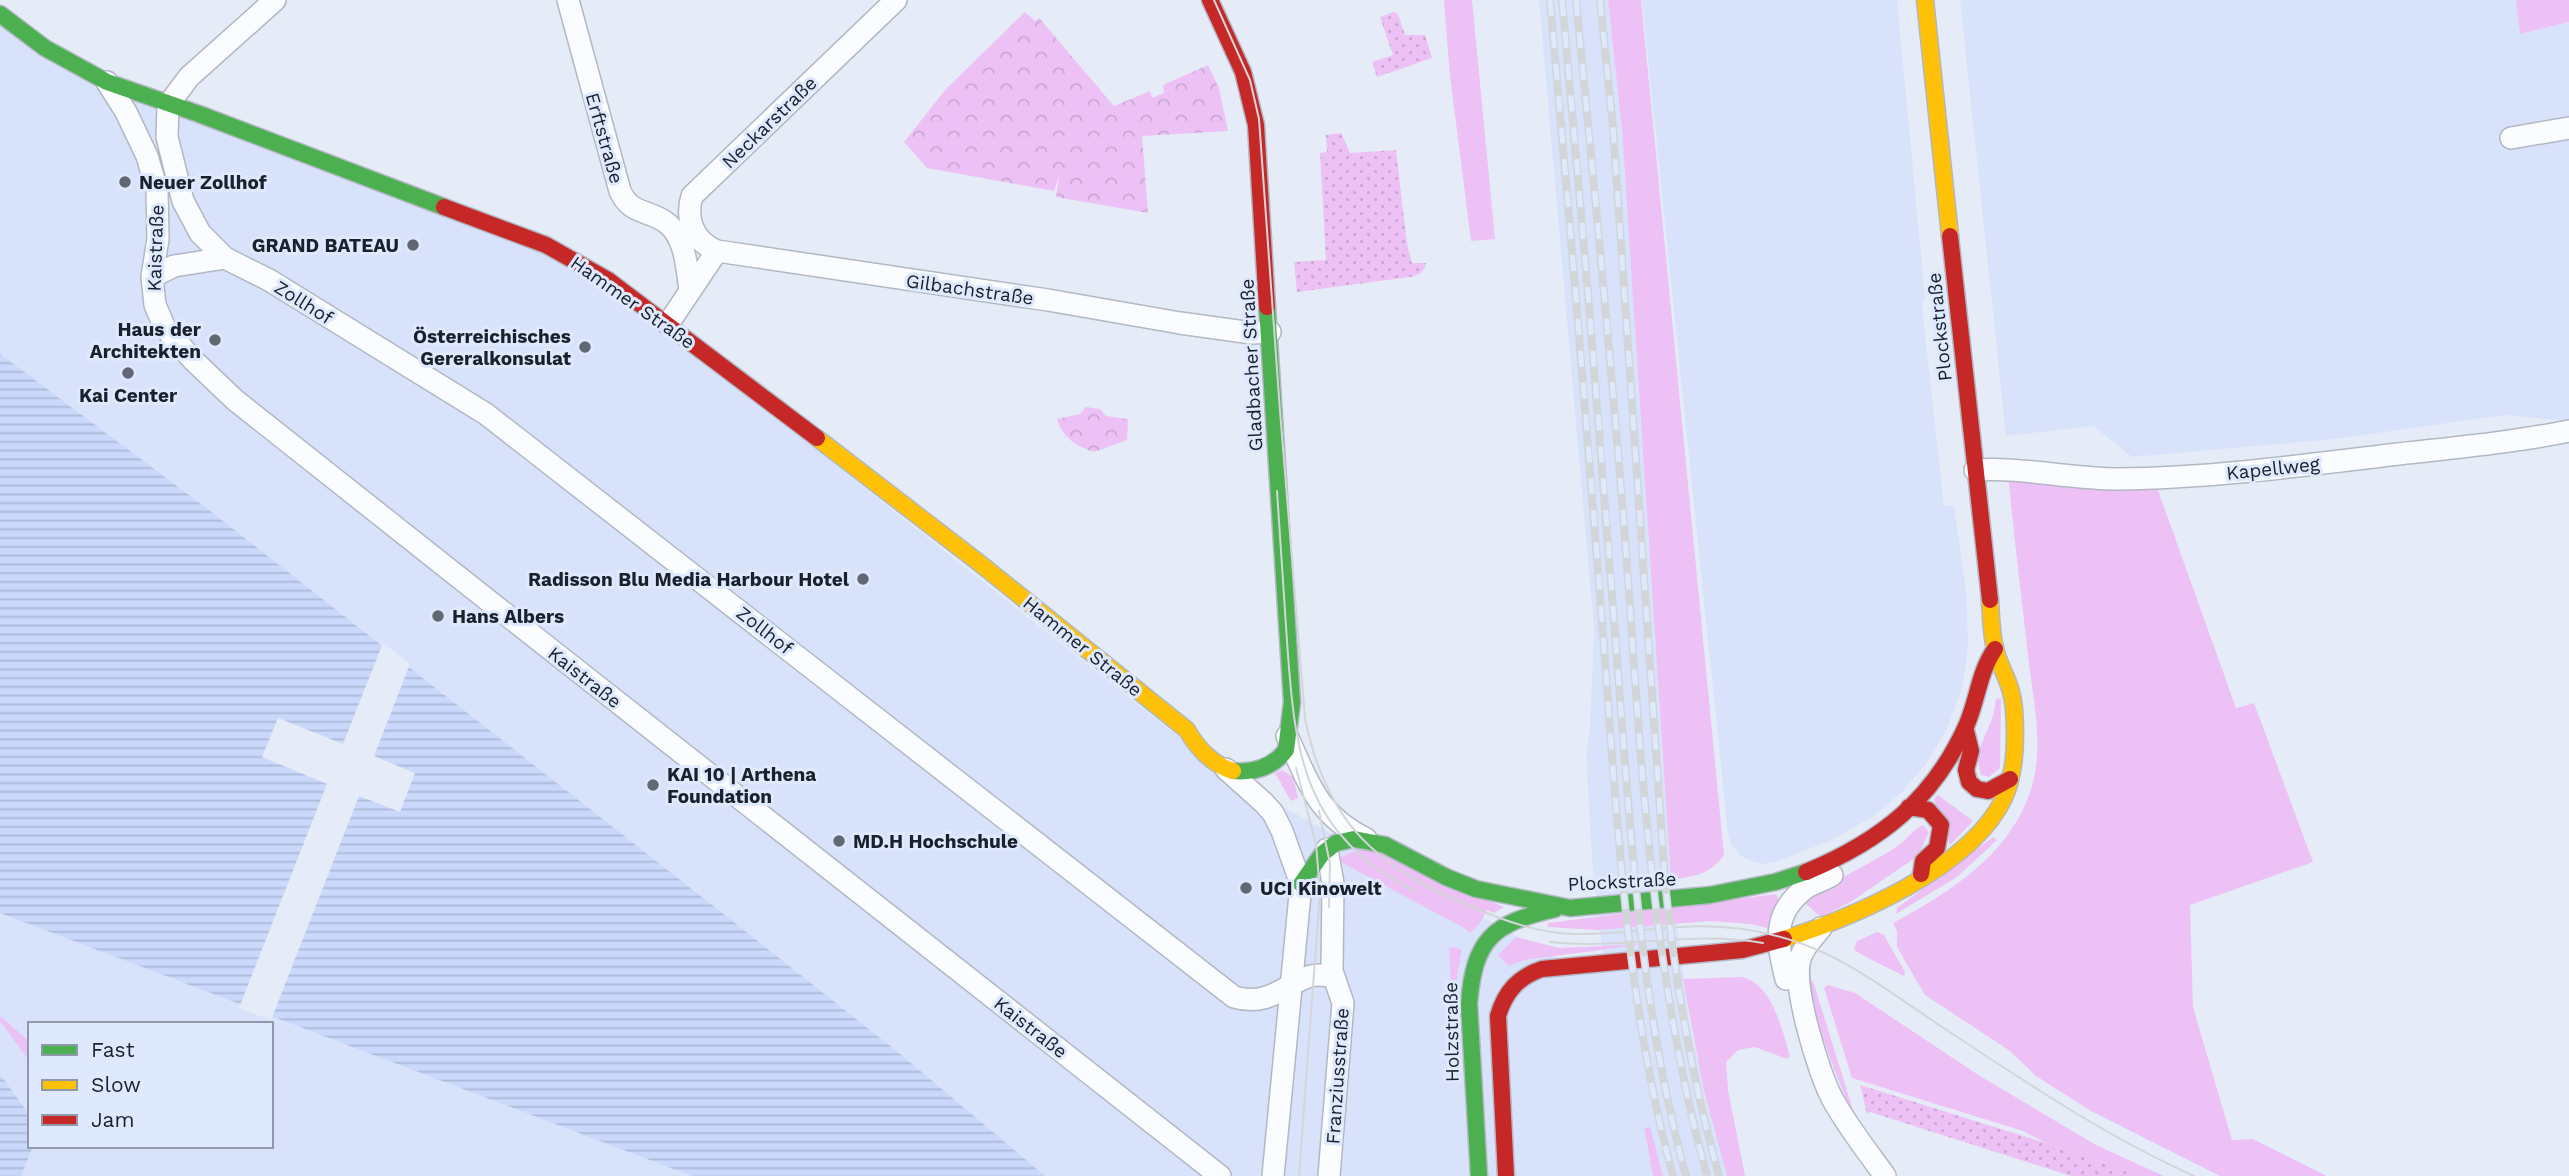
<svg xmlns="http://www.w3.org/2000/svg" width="2569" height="1176" font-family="'Work Sans',sans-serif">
  <defs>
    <pattern id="park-crowns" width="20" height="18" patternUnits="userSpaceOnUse" patternTransform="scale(1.75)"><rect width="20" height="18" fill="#edc1f5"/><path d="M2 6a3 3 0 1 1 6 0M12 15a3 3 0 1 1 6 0" fill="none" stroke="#cba6d2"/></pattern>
    <pattern id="garden-dots" width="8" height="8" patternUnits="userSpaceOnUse" patternTransform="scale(1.75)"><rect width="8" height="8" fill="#edc1f5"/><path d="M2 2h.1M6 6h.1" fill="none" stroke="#cba6d2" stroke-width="1.8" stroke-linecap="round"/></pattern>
    <pattern id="water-rules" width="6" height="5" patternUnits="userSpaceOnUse" patternTransform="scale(1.75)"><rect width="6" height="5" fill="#c9d8fb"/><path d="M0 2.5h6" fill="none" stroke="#acb9d7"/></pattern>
  </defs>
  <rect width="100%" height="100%" fill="#e6ecf7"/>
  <path fill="#d8e3fb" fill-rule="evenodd" d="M 1539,0 L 1608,0 L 1622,130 L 1671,880 L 1689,1018 L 1703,1087 L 1727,1176 L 1663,1176 L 1650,1128 L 1644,1129 L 1653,1176 L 0,1176 L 0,504 L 35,382 L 0,354 L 0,17 L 44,51 L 564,261 L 693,352 L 1231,778 L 1582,972 L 1605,971 L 1592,859 L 1586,752 L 1590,729 L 1594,629 ZM 30,1024 L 271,1024 L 271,1146 L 30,1146 Z
    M 1642,0 L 1897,0 L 1925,297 L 1922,306 L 1944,506 L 1954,506 L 1966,590 L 1968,640 L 1966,667 L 1961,692 L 1947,729 L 1926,764 L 1902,792 L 1874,816 L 1832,840 L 1778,861 L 1765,864 L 1754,862 L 1741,856 L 1732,846 L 1728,835 Z
    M 1960,0 L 2516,0 L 2520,34 L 2569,22 L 2569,421 L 2505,415 L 2335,439 L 2132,457 L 2093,426 L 2006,436 Z"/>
  <path fill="#edc1f5" d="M 1444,0 L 1472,0 L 1495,239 L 1471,241 L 1450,76 Z
    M 1608,0 L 1641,0 L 1724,855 C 1710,875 1694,876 1671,880 L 1622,130 Z
    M 2516,0 L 2569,0 L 2569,22 L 2520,34 Z
    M 2008,474 L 2154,479 L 2236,708 L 2254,703 L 2313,862 L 2190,905 L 2193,1007 L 2232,1140 L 2253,1139 L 2327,1176 L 2220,1176 L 2091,1111 L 2036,1076 L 2010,1051 L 1925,995 L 1897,947 L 1897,931 L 1893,923 C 1953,891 2018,849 2034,778 C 2043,739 2032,694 2028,655 C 2021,595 2014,535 2008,474 Z
    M 2001,698 L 2000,768 L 1989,777 L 1981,775 L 1977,755 L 1993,716 L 1996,699 Z
    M 1282,770 L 1293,777 L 1298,798 L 1291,801 L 1275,773 Z
    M 1938,795 L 1973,821 L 1950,845 L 1934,799 Z
    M 1923,825 L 1929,832 L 1918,856 L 1852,901 L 1821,917 L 1804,902 C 1833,880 1867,866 1898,846 C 1907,840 1913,829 1923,825 Z
    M 1993,837 L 1997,840 L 1957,877 L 1896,914 L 1897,908 Z
    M 1367,847 L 1504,907 L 1494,913 L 1487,910 L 1480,923 L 1470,933 L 1464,928 L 1335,859 Z
    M 1776,894 L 1779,901 L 1771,929 L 1751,924 L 1710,921 L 1598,930 L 1547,927 L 1548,923 Z
    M 1877,932 L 1884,935 L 1905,972 L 1904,976 C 1893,970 1859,955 1854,949 L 1857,941 Z
    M 1516,937 L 1559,948 L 1646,944 L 1524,960 L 1509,966 L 1498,955 Z
    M 1454,947 L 1462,950 L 1457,975 L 1458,1011 L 1453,1016 L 1449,948 Z
    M 1741,977 C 1772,982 1782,1030 1790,1056 L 1787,1059 L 1755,1047 L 1738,1050 L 1726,1062 L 1728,1090 L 1745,1176 L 1727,1176 L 1703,1087 L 1683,979 Z
    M 1808,978 L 1813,981 L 1854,1113 L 1852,1113 C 1834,1070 1815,1024 1808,978 Z
    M 1828,985 L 1855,993 L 1980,1076 L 2096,1145 L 2164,1176 L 2142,1176 L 2046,1143 L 2023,1131 L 1852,1078 L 1824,988 Z
    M 0,1016 L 30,1042 L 30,1062 L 0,1021 Z
    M 1650,1127 L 1663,1176 L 1653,1176 L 1644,1128 Z"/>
  <path fill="url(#park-crowns)" d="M 1025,12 L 1035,21 L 1039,18 L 1114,106 L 1150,91 L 1152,98 L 1164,93 L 1163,85 L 1208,65 L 1219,88 L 1228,131 L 1142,136 L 1148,213 L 1056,197 L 1059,177 L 1054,191 L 927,168 L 904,142 L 946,89 Z
    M 1086,407 L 1100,409 L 1106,416 L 1128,419 L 1127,440 L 1094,452 C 1077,446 1062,438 1057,419 L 1080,414 Z"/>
  <path fill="url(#garden-dots)" d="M 1394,12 L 1398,14 L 1405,35 L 1425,35 L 1432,58 L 1377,77 L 1372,62 L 1393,55 L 1380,17 Z
    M 1341,133 L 1350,153 L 1396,150 L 1407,244 L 1412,263 L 1426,263 C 1424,272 1419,275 1410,277 L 1297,292 L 1294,262 L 1326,260 L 1320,153 L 1327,152 L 1326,135 Z
    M 1860,1085 L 2046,1143 L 2142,1176 L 2071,1176 L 1870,1112 L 1867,1114 Z"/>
  <path fill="url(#water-rules)" d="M 0,354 L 209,510 L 726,916 L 899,1053 L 1045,1176 L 692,1176 L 0,913 Z
    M 0,1074 L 30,1116 L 30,1146 L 33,1146 L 21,1176 L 0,1176 Z"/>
  <path fill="#e6ecf7" d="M 383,643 L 410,664 L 374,756 L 415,773 L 400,812 L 359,796 L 271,1020 L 239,1008 L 327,784 L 262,757 L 278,718 L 343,744 Z"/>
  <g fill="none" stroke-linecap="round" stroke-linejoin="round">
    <defs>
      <path id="street" d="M 568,0 L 620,191 C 631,216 650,209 668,224 C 686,239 687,270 690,291
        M 896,0 L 692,196 C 685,219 694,242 717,251 L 1048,300 L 1180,323 L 1252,333 L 1270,332
        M 107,82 L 126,112 L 147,156 L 157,190 L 158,239 L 152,277 L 155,305 L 165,328 L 194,361 L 235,400 L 461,579 L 1220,1176
        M 2511,138 L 2569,128
        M 225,258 L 200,233 L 183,201 L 167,137 L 168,105 L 189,77 L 275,0
        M 152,277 L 174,266 L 225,258 L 269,280 L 486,414 L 1234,997 C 1281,1011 1296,963 1334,978
        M 668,324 L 717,251
        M 1975,470 C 2023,467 2070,479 2118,479 C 2209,478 2299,466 2389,455 C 2449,448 2510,443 2569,431
        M 1287,736 C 1309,783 1316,814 1366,839
        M 1226,769 L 1264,803 L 1273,813 L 1282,831 L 1301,884 L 1273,1176
        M 1327,849 L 1333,883 L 1332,971 L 1343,1003 L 1329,1176
        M 1821,928 C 1813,938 1803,947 1800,959 C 1792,986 1819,1075 1833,1100 C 1848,1127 1867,1151 1885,1176
        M 1786,979 C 1777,943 1771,913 1807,887 C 1815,882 1825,880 1832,875"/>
      <path id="fast" d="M 0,14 L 45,48 L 107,82 L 199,114 L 444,207
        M 1233,771 C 1254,773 1273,767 1286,750 L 1292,702 L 1267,307
        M 1301,884 L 1322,854 L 1336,843 L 1354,839 L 1385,845 L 1446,877 L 1476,889 L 1570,908 L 1710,895 L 1775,882 L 1806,872
        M 1479,1176 L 1469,1004 C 1474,939 1493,923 1555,909"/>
      <path id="slow" d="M 1925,0 L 1950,236
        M 817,438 L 978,562 L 1187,730 C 1197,748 1213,765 1233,771
        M 1784,939 C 1854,917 1971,868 2004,798 C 2016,772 2016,736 2014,709 C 2012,682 2000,670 1995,648 C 1991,633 1991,615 1990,600"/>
      <path id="jam" d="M 1210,0 L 1243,72 L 1256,125 L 1267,307
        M 444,207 L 546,245 L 608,280 L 817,438
        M 1950,236 L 1990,600
        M 1966,731 L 1971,751 L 1966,770 L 1969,782 L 1977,789 L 1988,791 L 2010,779
        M 1909,807 L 1928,810 L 1941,825 L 1937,848 L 1923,861 L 1921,874
        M 1806,872 C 1881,841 1934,799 1967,724 C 1978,698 1979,672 1995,649
        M 1506,1176 L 1498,1016 C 1505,992 1518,977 1542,969 L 1742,950 L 1784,939"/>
    </defs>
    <use href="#street" stroke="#b2b8c3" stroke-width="24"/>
    <use href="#fast" stroke="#b2b8c3" stroke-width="19"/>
    <use href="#slow" stroke="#b2b8c3" stroke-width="19"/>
    <use href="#jam" stroke="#b2b8c3" stroke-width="19"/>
    <use href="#street" stroke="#fbfcfe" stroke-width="21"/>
    <use href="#fast" stroke="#4caf50" stroke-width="16"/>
    <use href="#slow" stroke="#ffc107" stroke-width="16"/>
    <use href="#jam" stroke="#c62828" stroke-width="16"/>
    <path stroke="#d3d6d9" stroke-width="2" d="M 1214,0 L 1250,80 L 1259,119 L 1280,411 L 1305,718 C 1326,823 1376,867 1472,907 C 1505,921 1538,933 1574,934 C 1609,935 1645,929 1680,927 C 1728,924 1777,932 1820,951 C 1864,971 1903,1001 1942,1027 C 2024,1081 2105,1136 2194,1176
      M 1277,491 C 1280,541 1284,591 1287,641 C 1295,756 1303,834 1416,892
      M 1296,768 L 1316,844 L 1320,892 L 1299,1176
      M 1319,811 L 1330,864 L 1329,907
      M 1550,942 C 1622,950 1692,930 1763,943"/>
    <defs>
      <path id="rail" d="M 1550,0 C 1569,211 1587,423 1603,634 C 1617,816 1625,999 1673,1176
        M 1562,0 C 1582,215 1600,431 1616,646 C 1630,824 1639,1003 1686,1176
        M 1576,0 C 1594,184 1612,367 1626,551 C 1641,761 1651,972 1707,1176
        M 1600,0 L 1613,128 L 1665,882 C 1675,981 1692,1079 1719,1176"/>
    </defs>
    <use href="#rail" stroke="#d3d6d9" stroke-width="8"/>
    <use href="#rail" stroke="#dfe9fe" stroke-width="5" stroke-dasharray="16" stroke-linecap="butt"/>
  </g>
  <g fill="#616773" stroke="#dfe9fe" stroke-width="2.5">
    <circle cx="125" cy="182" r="7"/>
    <circle cx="413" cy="245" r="7"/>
    <circle cx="215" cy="340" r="7"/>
    <circle cx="585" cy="347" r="7"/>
    <circle cx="128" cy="373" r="7"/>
    <circle cx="863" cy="579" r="7"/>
    <circle cx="438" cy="616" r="7"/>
    <circle cx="653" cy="785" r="7"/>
    <circle cx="839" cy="841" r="7"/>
    <circle cx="1246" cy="888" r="7"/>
  </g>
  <g text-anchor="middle" stroke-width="6" stroke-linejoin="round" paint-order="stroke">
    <g font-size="19" fill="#1a202c" stroke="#dfe9fe">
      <text transform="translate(769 122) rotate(-44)" y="7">Neckarstraße</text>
      <text transform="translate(605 138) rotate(74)" y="7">Erftstraße</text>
      <text transform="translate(155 248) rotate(-88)" y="7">Kaistraße</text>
      <text transform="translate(970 289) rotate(8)" y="7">Gilbachstraße</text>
      <text transform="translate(304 302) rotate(32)" y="7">Zollhof</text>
      <text transform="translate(633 302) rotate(35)" y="7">Hammer Straße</text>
      <text transform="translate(1939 327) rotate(-96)" y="7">Plockstraße</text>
      <text transform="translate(1251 365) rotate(-93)" y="7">Gladbacher Straße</text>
      <text transform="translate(2273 468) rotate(-6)" y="7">Kapellweg</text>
      <text transform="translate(765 630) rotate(38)" y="7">Zollhof</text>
      <text transform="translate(1083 646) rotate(39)" y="7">Hammer Straße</text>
      <text transform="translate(585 677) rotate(38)" y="7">Kaistraße</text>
      <text transform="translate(1622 881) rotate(-3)" y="7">Plockstraße</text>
      <text transform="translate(1031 1027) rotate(38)" y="7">Kaistraße</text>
      <text transform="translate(1451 1032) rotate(-91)" y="7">Holzstraße</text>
      <text transform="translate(1337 1076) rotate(-86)" y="7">Franziusstraße</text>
    </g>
    <g font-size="19" font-weight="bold" fill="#1a202c" stroke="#dfe9fe" text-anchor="start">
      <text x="139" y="189">Neuer Zollhof</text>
      <text x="399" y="252" text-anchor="end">GRAND BATEAU</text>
      <text x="201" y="336" text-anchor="end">Haus der<tspan x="201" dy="22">Architekten</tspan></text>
      <text x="571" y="343" text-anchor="end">Österreichisches<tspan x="571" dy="22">Gereralkonsulat</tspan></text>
      <text x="128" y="402" text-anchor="middle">Kai Center</text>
      <text x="849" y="586" text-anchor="end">Radisson Blu Media Harbour Hotel</text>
      <text x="452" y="623">Hans Albers</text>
      <text x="667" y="781">KAI 10 | Arthena<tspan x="667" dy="22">Foundation</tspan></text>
      <text x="853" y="848">MD.H Hochschule</text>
      <text x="1260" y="895">UCI Kinowelt</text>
    </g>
  </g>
  <rect x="28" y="1022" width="245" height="126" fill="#dfe9fe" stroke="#9099aa" stroke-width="2"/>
  <rect x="42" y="1045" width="35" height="10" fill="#4caf50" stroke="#9099aa" stroke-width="2"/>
  <text x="91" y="1057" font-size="21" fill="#1a202c">Fast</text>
  <rect x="42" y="1080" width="35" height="10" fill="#ffc107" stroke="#9099aa" stroke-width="2"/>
  <text x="91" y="1092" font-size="21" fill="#1a202c">Slow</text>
  <rect x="42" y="1115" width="35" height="10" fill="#c62828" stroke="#9099aa" stroke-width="2"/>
  <text x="91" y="1127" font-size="21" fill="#1a202c">Jam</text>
</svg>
